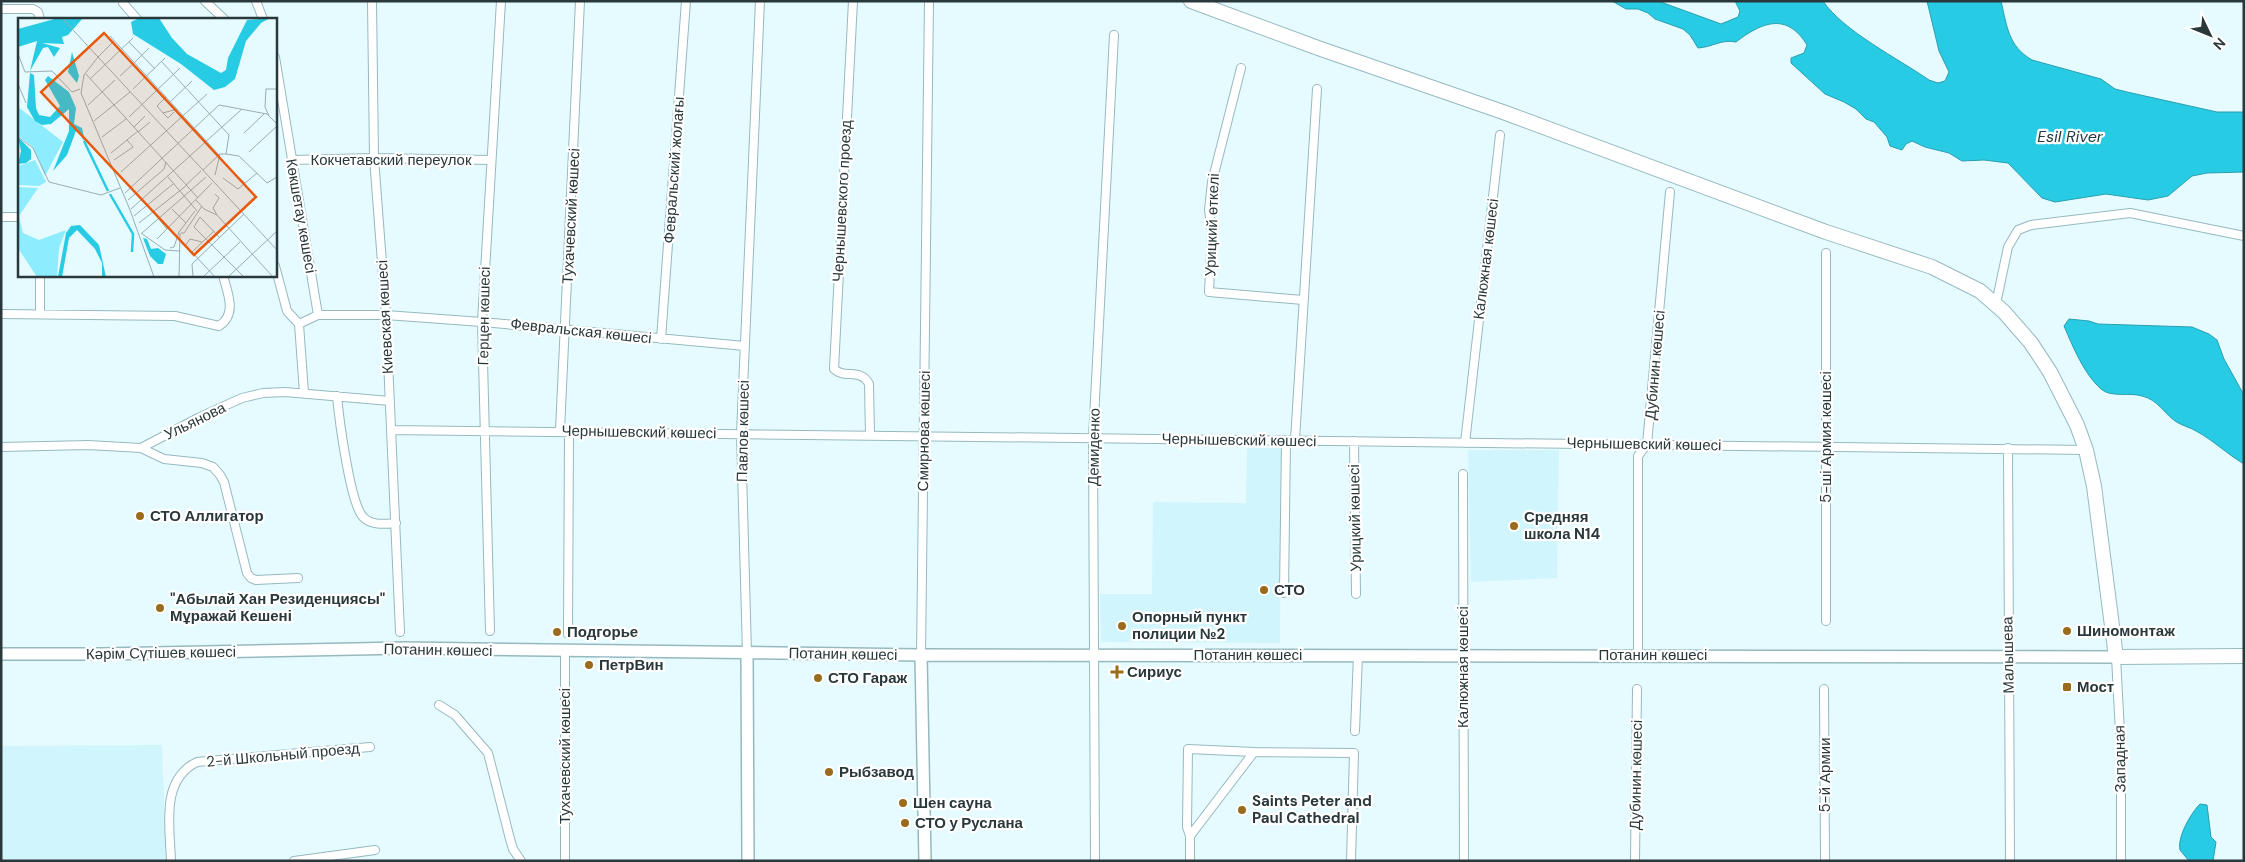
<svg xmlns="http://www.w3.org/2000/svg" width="2245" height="862" font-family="'DM Sans',sans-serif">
  <rect width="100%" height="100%" fill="#e5fbff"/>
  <path fill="#d1f5fc" d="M 1247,448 L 1281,448 L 1280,643 L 1101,642 L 1100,594 L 1152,594 L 1153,502 L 1246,503 Z
    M 1468,450 L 1559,450 L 1557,578 L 1471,582 Z
    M 162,745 L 166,861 L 1,861 L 1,746 Z"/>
  <path fill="#28cbe4" stroke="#299fb1" d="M 1612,1 L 1658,1 L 1721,24 L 1738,17 L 1740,11 L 1735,1 L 1823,1 C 1843,31 1899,59 1929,80 L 1938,83 L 1945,81 L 1949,72 L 1939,51 L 1927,1 L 2001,1 C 2007,26 2008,46 2032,60 L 2101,79 L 2115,89 L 2127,92 L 2217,112 L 2244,112 L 2244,172 L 2207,173 L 2192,176 L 2168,196 L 2148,200 L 2106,194 L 2055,202 L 2042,198 L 2008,163 L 1984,160 L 1962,161 L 1949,153 L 1925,147 L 1912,141 L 1906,144 L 1902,150 L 1890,146 L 1887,137 L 1874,122 L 1866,119 L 1856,109 L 1844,102 L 1825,94 L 1791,63 L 1791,58 L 1804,53 L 1807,45 C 1787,12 1762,22 1736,42 C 1721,39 1713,47 1698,48 L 1690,35 L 1683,29 L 1655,19 L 1648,13 L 1638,9 L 1626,9 Z
    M 2069,319 L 2089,321 L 2098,324 L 2192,327 L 2209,334 L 2217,340 L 2224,359 L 2244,395 L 2244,464 C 2227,454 2213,440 2196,431 C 2190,427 2182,426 2175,421 C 2163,412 2158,400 2142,396 C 2130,392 2111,398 2101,389 C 2084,374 2073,347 2064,326 Z
    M 2200,804 L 2207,805 L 2211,837 L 2216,842 L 2213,861 L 2189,861 L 2180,850 C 2177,837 2191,813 2200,804 Z"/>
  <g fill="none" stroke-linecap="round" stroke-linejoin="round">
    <defs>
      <path id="street" d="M 205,1 L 224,19
        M 256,1 L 263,19
        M 372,1 L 374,158 L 386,315 L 400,632
        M 853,1 L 834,369 C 844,379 861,368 869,384 L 870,435
        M 123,3 L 137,19
        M 1,9 L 33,9 L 38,12 L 40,19
        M 275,57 L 318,315
        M 1241,68 L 1212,182 L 1209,210 L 1212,232 L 1209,292 L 1303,300
        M 291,160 L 374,158 L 491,160
        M 1,217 L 19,217
        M 275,266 L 287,311 L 299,324 L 304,393
        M 1996,304 L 2008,247 L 2018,230 L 2031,225 L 2130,213 L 2244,236
        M 1,314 L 175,316 L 219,326 C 238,314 227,292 223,275
        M 40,314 L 40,275
        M 299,324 L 318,315 L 386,315 L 482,322 L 745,346
        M 661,339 L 686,1
        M 337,396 C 339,418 350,503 363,517 C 372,526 385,524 396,523
        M 391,430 L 2086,450
        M 560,430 L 580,1
        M 1295,440 L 1317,89
        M 1354,441 L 1356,594
        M 1465,443 L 1500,135
        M 1,447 L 88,445 L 141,448 L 200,417 L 242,398 L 263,393 L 285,392 L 390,401
        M 141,448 L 164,459 L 202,463 L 213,467 L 220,475 L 224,482 L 247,573 L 251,578 L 256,580 L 298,578
        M 2008,448 L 2010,861
        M 1463,474 L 1464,861
        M 1284,593 L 1286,440
        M 1826,621 L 1826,253
        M 490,631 L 482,322 L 501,1
        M 568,634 L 569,431
        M 747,653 L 741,434 L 760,1
        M 921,655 L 929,1
        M 1638,656 L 1638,456 L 1647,444 L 1670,192
        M 2116,657 L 2121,751 L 2121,861
        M 1824,689 L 1825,861
        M 439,705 L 455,715 L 488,753 L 510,839 L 513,849 L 521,861
        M 1355,731 L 1358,655
        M 1190,836 L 1187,827 L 1188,749 L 1254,752
        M 171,861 C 170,827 160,780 197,762 L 370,747
        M 294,861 L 375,850
        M 565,861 L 565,652
        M 1095,861 L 1093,438 L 1114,35
        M 1190,861 L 1190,836 L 1254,752 L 1354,753 L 1351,861
        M 1635,861 L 1637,689"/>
      <path id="secondary" d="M 747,653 L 748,861
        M 1,654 L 103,654 L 404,648 L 921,655 L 2116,657
        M 921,655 L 925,861"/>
      <path id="highway" d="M 1191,1 L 1318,48 L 1503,112 L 1826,232 L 1932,267 L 1980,291 L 2004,312 L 2031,343 L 2050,372 L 2077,425 L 2086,450 L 2094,486 L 2116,657 L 2244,656"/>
    </defs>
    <use href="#street" stroke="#96b9c0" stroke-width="10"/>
    <use href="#secondary" stroke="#96b9c0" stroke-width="14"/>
    <use href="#highway" stroke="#96b9c0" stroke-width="16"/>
    <use href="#street" stroke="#fff" stroke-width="8"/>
    <use href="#secondary" stroke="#fff" stroke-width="11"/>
    <use href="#highway" stroke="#fff" stroke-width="14"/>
  </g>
  <g fill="#9a6b1d" stroke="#fff" stroke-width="2">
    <circle cx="140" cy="516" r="5"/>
    <circle cx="1514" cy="526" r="5"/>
    <circle cx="1264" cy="590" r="5"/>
    <circle cx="160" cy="608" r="5"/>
    <circle cx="1122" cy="626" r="5"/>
    <circle cx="2067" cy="631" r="5"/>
    <circle cx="557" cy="632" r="5"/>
    <circle cx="589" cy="665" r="5"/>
    <path d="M1114.5 664.5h5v5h5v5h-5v5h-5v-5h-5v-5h5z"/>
    <circle cx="818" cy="678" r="5"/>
    <rect x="2062" y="682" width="10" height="10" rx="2.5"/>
    <circle cx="829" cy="772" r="5"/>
    <circle cx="903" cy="803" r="5"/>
    <circle cx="1242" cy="810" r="5"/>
    <circle cx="905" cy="823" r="5"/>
  </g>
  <g text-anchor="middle" stroke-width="4.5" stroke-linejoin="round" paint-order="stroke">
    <g font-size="15" fill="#2a383b" stroke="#fff">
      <text x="391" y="165">Кокчетавский переулок</text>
      <text transform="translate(674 170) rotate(-86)" y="5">Февральский жолағы</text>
      <text transform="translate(842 201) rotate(-87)" y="5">Чернышевского проезд</text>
      <text transform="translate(301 216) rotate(80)" y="5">Көкшетау көшесі</text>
      <text transform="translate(571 216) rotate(-87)" y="5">Тухачевский көшесі</text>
      <text transform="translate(1212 225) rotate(-88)" y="5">Урицкий өткелі</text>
      <text transform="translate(1486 259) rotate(-83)" y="5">Калюжная көшесі</text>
      <text transform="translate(484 316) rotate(-89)" y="5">Герцен көшесі</text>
      <text transform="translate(385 317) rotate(-93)" y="5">Киевская көшесі</text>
      <text transform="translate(581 331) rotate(6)" y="5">Февральская көшесі</text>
      <text transform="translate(1655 365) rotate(-85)" y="5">Дубинин көшесі</text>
      <text transform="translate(195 421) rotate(-26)" y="5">Ульянова</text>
      <text transform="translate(743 431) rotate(-89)" y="5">Павлов көшесі</text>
      <text transform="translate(924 431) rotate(-89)" y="5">Смирнова көшесі</text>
      <text transform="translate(639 432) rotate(1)" y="5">Чернышевский көшесі</text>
      <text transform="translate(1826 437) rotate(-90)" y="5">5-ші Армия көшесі</text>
      <text transform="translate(1239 440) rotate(1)" y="5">Чернышевский көшесі</text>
      <text transform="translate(1644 444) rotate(1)" y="5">Чернышевский көшесі</text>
      <text transform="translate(1094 447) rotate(-89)" y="5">Демиденко</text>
      <text transform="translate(1355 518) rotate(-91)" y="5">Урицкий көшесі</text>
      <text transform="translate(438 650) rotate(1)" y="5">Потанин көшесі</text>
      <text transform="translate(161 653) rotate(-1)" y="5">Кәрім Сүтішев көшесі</text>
      <text transform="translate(843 654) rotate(1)" y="5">Потанин көшесі</text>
      <text x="1248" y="660">Потанин көшесі</text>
      <text x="1653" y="660">Потанин көшесі</text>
      <text transform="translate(2008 655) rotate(-91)" y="5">Малышева</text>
      <text transform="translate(1463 667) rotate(-90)" y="5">Калюжная көшесі</text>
      <text transform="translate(283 755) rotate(-5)" y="5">2-й Школьный проезд</text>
      <text transform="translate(565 756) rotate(-90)" y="5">Тухачевский көшесі</text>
      <text transform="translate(2120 759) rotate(-91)" y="5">Западная</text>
      <text transform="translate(1636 775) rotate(-89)" y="5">Дубинин көшесі</text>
      <text transform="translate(1825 775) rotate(-90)" y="5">5-й Армии</text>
    </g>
    <g font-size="15" font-weight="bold" fill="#2a383b" stroke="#fff" text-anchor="start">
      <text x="150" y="521">СТО Аллигатор</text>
      <text x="1524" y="522">Средняя<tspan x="1524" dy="17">школа N14</tspan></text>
      <text x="1274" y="595">СТО</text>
      <text x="170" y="604">"Абылай Хан Резиденциясы"<tspan x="170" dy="17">Мұражай Кешені</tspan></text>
      <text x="1132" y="622">Опорный пункт<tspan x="1132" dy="17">полиции №2</tspan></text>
      <text x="2077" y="636">Шиномонтаж</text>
      <text x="567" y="637">Подгорье</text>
      <text x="599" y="670">ПетрВин</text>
      <text x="1127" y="677">Сириус</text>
      <text x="828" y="683">СТО Гараж</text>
      <text x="2077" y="692">Мост</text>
      <text x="839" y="777">Рыбзавод</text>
      <text x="1252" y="806">Saints Peter and<tspan x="1252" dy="17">Paul Cathedral</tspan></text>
      <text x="913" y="808">Шен сауна</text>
      <text x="915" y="828">СТО у Руслана</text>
    </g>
    <g font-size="16" font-style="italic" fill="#223b40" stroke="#fff">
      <text x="2070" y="142">Esil River</text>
    </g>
  </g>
  <g transform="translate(18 18)">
    <rect width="259" height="259" fill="#e5fbff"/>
    <path d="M 0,89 L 45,124 L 27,158 L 14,128 L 0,118 ZM 17,142 L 28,164 L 21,168 L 0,167 L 0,148 ZM 0,169 L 20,170 L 1,198 L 5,215 L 21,222 L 48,212 L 41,230 L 39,259 L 19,259 L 0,230 Z" fill="#8decfe"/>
    <path d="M 40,0 L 65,0 L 50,17 L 44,19 L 46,26 L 24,25 L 42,30 L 36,39 L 30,29 L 25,30 L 12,53 L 19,23 L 0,29 L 0,11 ZM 121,0 L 141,0 L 154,20 L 169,36 L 203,55 L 208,52 L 210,40 L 229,2 L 252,0 L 243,5 L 228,23 L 217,61 L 207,69 L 196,72 L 163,46 L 115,16 L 113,4 ZM 54,34 L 61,58 L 59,65 L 50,54 ZM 12,55 L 16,57 L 18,90 L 21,97 L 32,99 L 42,88 L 27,62 L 30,58 L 51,74 L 58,90 L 56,106 L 64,110 L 66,119 L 66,123 L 59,110 L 49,137 L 35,153 L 51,113 L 51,91 L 33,106 L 24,107 L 17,103 L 9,89 ZM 0,119 L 13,132 L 13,141 L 8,145 L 0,146 L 3,133 ZM 62,207 L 81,227 L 88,259 L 84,259 L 84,245 L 77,231 L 59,212 L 51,220 L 44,259 L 40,259 L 48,215 L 53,208 ZM 125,220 L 129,221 L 133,231 L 140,230 L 148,236 L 145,246 L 140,246 L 132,238 Z" fill="#28cbe4"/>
    <path fill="none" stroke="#28cbe4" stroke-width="2.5" d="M 66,123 L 90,173M 92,176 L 115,216 L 114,234"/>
    <path fill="none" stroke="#9aadb1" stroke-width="1" d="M 44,0 L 80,39 L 66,57 L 63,75 L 112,192 L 136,259M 92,18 L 201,137M 111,24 L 137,51M 0,36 L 7,54 L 34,53 L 54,74 L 62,71M 80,39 L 96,23M 80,39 L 259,232M 144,44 L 211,117 L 208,136M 116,45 L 131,30M 68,56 L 180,180M 102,58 L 116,45M 72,61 L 115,20M 0,66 L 8,85M 115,71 L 147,40M 148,79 L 139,88 L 145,95 L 159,91M 152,84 L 174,63M 70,87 L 97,62M 145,95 L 150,100 L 156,94M 251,98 L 247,89 L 248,71 L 259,71M 111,99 L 162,50M 76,103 L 112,74M 116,109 L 127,98M 120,114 L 132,104M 226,115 L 246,96M 0,119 L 15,130 L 31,164 L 83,177 L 102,170M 84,119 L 108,101M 231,134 L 259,108M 93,135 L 120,113M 96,142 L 115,129 L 109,122M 185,152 L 202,136M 212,152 L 227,165M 103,154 L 189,76M 197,157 L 202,136 L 208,136 L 221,138 L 249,165 L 259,159M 150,159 L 179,193M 205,160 L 220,171 L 239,155M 168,167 L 183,153M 107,175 L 201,87 L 249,96 L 259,106M 197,176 L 201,180 L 195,190 L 199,197M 110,182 L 146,151 L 148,144M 178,182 L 186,191 L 199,197 L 255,259M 113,191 L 224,91M 154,191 L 168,205M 136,195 L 149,211M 116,198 L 155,166M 121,205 L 169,167M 196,213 L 174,234 L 197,259M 123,215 L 147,232 L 161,233M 124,215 L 188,159M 163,215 L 166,215 L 184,188M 202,220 L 182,199 L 176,209 L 226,259M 139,221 L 194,165M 167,228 L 172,221 L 184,224M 152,230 L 156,229 L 161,214 L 177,193M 161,259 L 162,215M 175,259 L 174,246 L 226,196M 185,259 L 222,224M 210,259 L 259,213"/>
    <path fill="#e8590c" fill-opacity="0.15" stroke="#e8590c" stroke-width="2.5" d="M 86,15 L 238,179 L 176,237 L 23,74 Z"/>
    <rect width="259" height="259" fill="none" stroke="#2a383b" stroke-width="2.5"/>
  </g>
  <rect width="2245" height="862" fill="none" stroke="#2a383b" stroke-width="5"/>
  <g transform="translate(2210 35) rotate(133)" stroke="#ffffff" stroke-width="4" paint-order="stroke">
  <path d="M0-4L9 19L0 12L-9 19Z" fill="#2a383b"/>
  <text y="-8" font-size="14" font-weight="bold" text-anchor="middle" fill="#2a383b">N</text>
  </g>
</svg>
